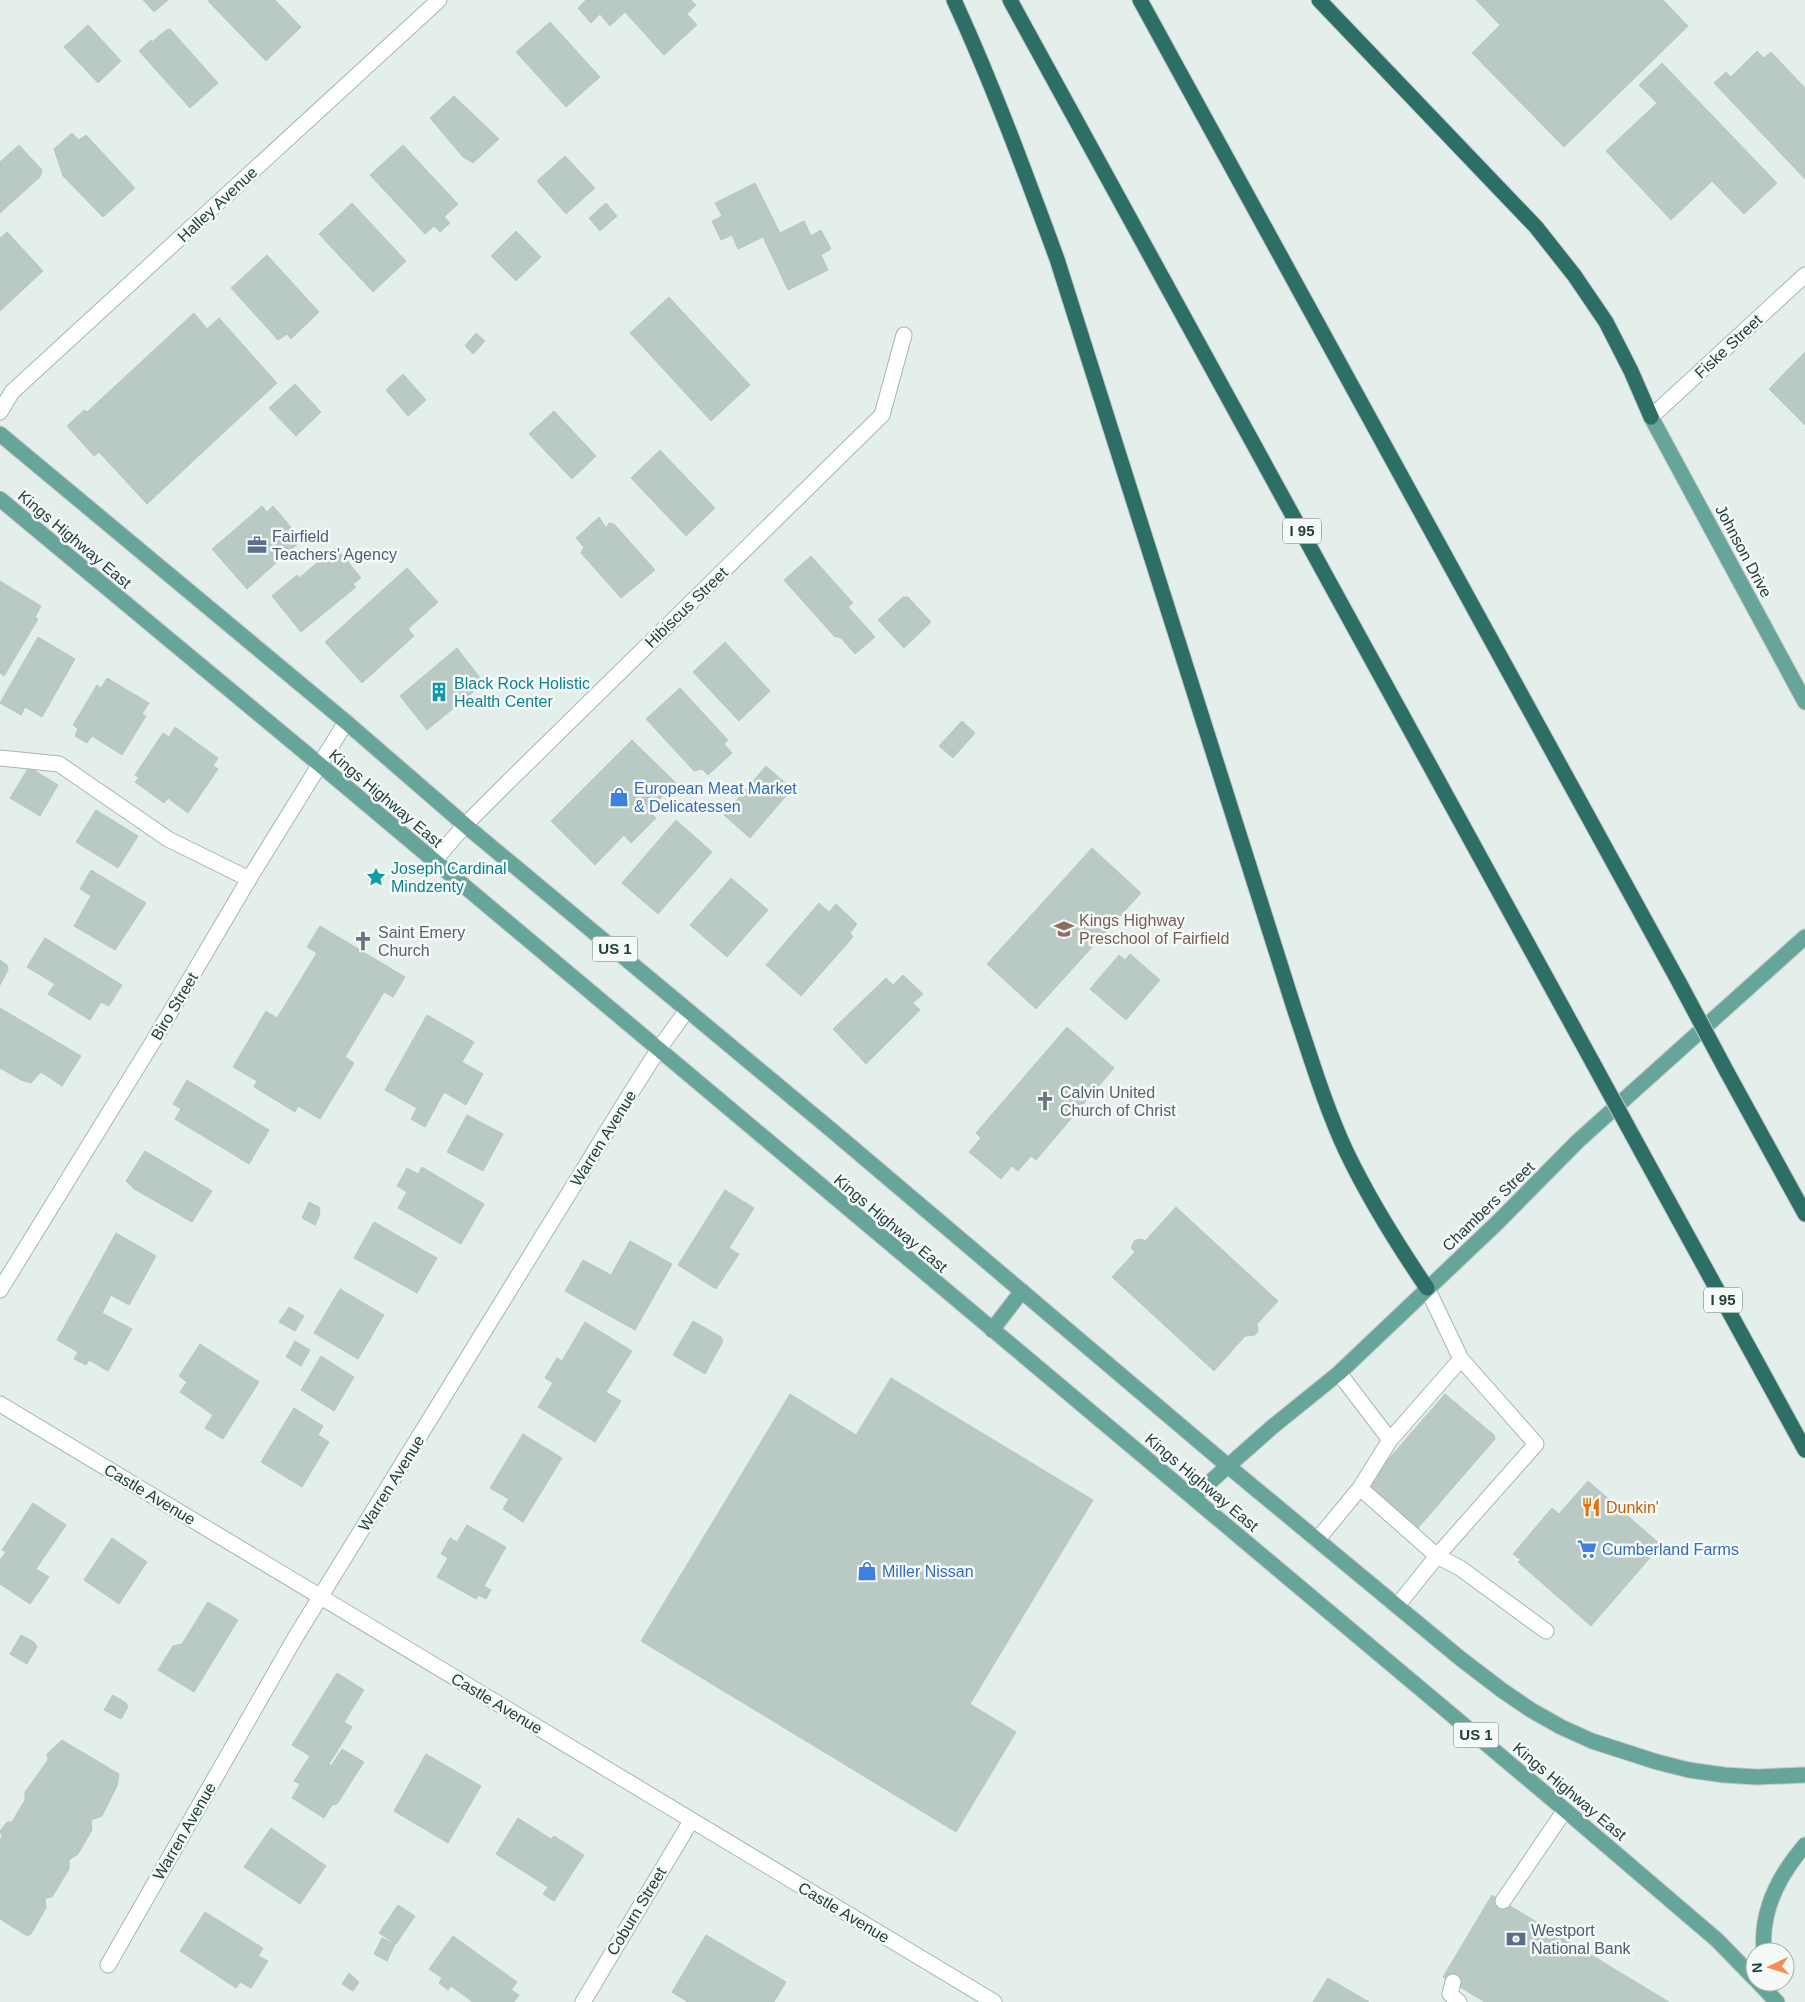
<svg xmlns="http://www.w3.org/2000/svg" width="1805" height="2002" font-family="Arial,sans-serif">
  <rect width="100%" height="100%" fill="#e4eeea"/>
  <path fill="#b9c9c3" stroke="#b6c8c2" d="M 143,0 L 168,0 L 154,12 Z
    M 210,0 L 275,0 L 301,27 L 266,61 L 208,1 Z
    M 586,0 L 691,0 L 696,5 L 687,14 L 697,25 L 664,55 L 625,12 L 610,26 L 600,14 L 591,23 L 578,8 Z
    M 1476,0 L 1663,0 L 1688,26 L 1564,147 L 1472,53 L 1500,25 Z
    M 550,22 L 600,77 L 566,107 L 516,52 Z
    M 88,25 L 121,61 L 98,83 L 64,47 Z
    M 170,29 L 218,83 L 190,108 L 139,51 L 151,40 L 152,42 L 166,30 Z
    M 1757,51 L 1764,58 L 1771,52 L 1805,88 L 1805,179 L 1714,83 L 1726,72 L 1731,77 Z
    M 1662,63 L 1777,183 L 1744,214 L 1712,181 L 1671,220 L 1606,151 L 1657,103 L 1639,85 Z
    M 454,96 L 499,139 L 473,163 L 463,157 L 430,118 Z
    M 72,133 L 79,140 L 86,135 L 135,188 L 103,217 L 63,176 L 54,149 Z
    M 19,145 L 42,170 L 40,177 L 0,213 L 0,162 Z
    M 403,145 L 458,204 L 444,217 L 450,223 L 440,232 L 434,226 L 425,234 L 370,175 Z
    M 565,156 L 595,188 L 566,214 L 537,181 Z
    M 755,183 L 780,233 L 804,221 L 811,236 L 821,230 L 831,249 L 821,255 L 828,270 L 788,290 L 763,237 L 738,249 L 732,235 L 721,240 L 712,221 L 722,216 L 715,203 Z
    M 352,203 L 406,261 L 373,292 L 319,234 Z
    M 606,203 L 617,216 L 600,231 L 589,218 Z
    M 516,231 L 541,257 L 516,281 L 491,256 Z
    M 7,232 L 43,271 L 0,311 L 0,238 Z
    M 267,255 L 319,312 L 291,339 L 287,334 L 278,340 L 231,288 Z
    M 669,297 L 750,385 L 711,421 L 630,333 Z
    M 194,313 L 207,329 L 219,318 L 277,383 L 147,504 L 99,452 L 94,456 L 67,426 L 84,410 L 87,412 Z
    M 476,333 L 485,341 L 473,354 L 465,346 Z
    M 1805,352 L 1805,425 L 1769,389 Z
    M 403,374 L 426,400 L 408,416 L 386,390 Z
    M 295,384 L 321,412 L 296,436 L 269,408 Z
    M 554,411 L 596,456 L 572,479 L 529,434 Z
    M 660,450 L 715,508 L 686,536 L 631,478 Z
    M 262,506 L 267,512 L 273,506 L 302,540 L 247,589 L 212,549 Z
    M 599,517 L 606,528 L 609,523 L 614,524 L 655,570 L 621,598 L 581,553 L 584,547 L 576,538 Z
    M 336,547 L 361,578 L 353,584 L 356,587 L 301,632 L 272,596 L 297,575 L 299,578 Z
    M 811,556 L 853,603 L 848,607 L 875,637 L 855,654 L 841,638 L 834,636 L 784,580 Z
    M 407,568 L 438,602 L 408,629 L 414,636 L 362,683 L 325,642 Z
    M 0,581 L 41,606 L 35,617 L 38,619 L 4,676 L 0,673 Z
    M 903,597 L 908,597 L 931,622 L 904,648 L 878,620 Z
    M 38,637 L 75,659 L 42,717 L 25,707 L 21,715 L 0,703 Z
    M 725,642 L 770,691 L 739,721 L 693,672 Z
    M 457,648 L 481,679 L 475,684 L 478,688 L 427,730 L 400,696 Z
    M 107,678 L 149,703 L 142,714 L 146,716 L 122,755 L 92,736 L 87,743 L 75,736 L 78,729 L 73,725 L 97,685 L 101,688 Z
    M 680,688 L 728,740 L 724,744 L 732,753 L 708,775 L 702,769 L 694,771 L 646,719 Z
    M 962,721 L 975,733 L 953,758 L 939,746 Z
    M 175,727 L 218,758 L 213,766 L 218,769 L 188,813 L 168,798 L 164,803 L 135,782 L 139,778 L 135,775 L 163,733 L 169,737 Z
    M 632,740 L 676,783 L 648,811 L 656,818 L 631,843 L 624,835 L 595,865 L 551,821 Z
    M 766,766 L 792,789 L 750,838 L 724,815 Z
    M 29,767 L 58,785 L 40,816 L 10,798 Z
    M 96,810 L 138,836 L 118,868 L 76,842 Z
    M 676,820 L 712,852 L 658,914 L 622,883 Z
    M 1092,848 L 1141,893 L 1036,1009 L 987,964 Z
    M 91,870 L 146,903 L 115,950 L 74,926 L 91,896 L 80,889 Z
    M 731,878 L 768,910 L 727,957 L 690,925 Z
    M 819,903 L 829,912 L 836,904 L 857,924 L 850,933 L 853,937 L 801,996 L 766,965 Z
    M 320,926 L 405,977 L 393,997 L 384,992 L 345,1057 L 354,1063 L 320,1119 L 298,1106 L 295,1112 L 254,1087 L 257,1081 L 233,1067 L 266,1011 L 277,1018 L 317,953 L 307,947 Z
    M 45,938 L 122,985 L 109,1006 L 101,1002 L 90,1020 L 48,994 L 55,984 L 27,967 Z
    M 1130,954 L 1160,980 L 1126,1020 L 1090,989 L 1119,955 L 1125,960 Z
    M 0,960 L 7,965 L 8,970 L 0,985 Z
    M 903,975 L 923,994 L 913,1003 L 920,1010 L 866,1064 L 833,1029 L 886,978 L 893,985 Z
    M 0,1008 L 81,1056 L 62,1086 L 41,1072 L 31,1083 L 21,1080 L 0,1068 Z
    M 427,1015 L 474,1042 L 462,1062 L 483,1074 L 466,1105 L 444,1092 L 425,1127 L 411,1119 L 417,1108 L 385,1090 Z
    M 1067,1027 L 1114,1068 L 1036,1160 L 1031,1156 L 1018,1171 L 1012,1166 L 1001,1179 L 969,1152 L 981,1138 L 976,1133 Z
    M 187,1080 L 269,1130 L 249,1164 L 175,1119 L 181,1109 L 173,1104 Z
    M 467,1115 L 503,1134 L 483,1171 L 447,1152 Z
    M 145,1151 L 212,1191 L 192,1222 L 134,1189 L 126,1181 Z
    M 422,1167 L 484,1204 L 461,1244 L 398,1208 L 407,1192 L 397,1186 L 407,1168 L 418,1174 Z
    M 725,1190 L 754,1208 L 729,1248 L 739,1254 L 716,1289 L 678,1265 Z
    M 309,1202 L 319,1207 L 320,1214 L 315,1225 L 302,1218 Z
    M 1176,1207 L 1278,1301 L 1257,1324 L 1258,1331 L 1255,1335 L 1245,1336 L 1214,1371 L 1112,1277 L 1135,1252 L 1131,1248 L 1135,1240 L 1142,1239 L 1145,1241 Z
    M 374,1222 L 437,1258 L 417,1293 L 354,1258 Z
    M 116,1233 L 156,1256 L 129,1305 L 111,1295 L 102,1313 L 132,1329 L 108,1371 L 89,1360 L 86,1365 L 74,1359 L 78,1352 L 57,1340 Z
    M 630,1241 L 672,1264 L 635,1330 L 565,1291 L 583,1260 L 611,1275 Z
    M 340,1289 L 384,1315 L 358,1359 L 314,1333 Z
    M 289,1307 L 304,1316 L 295,1331 L 279,1322 Z
    M 693,1321 L 721,1337 L 723,1341 L 705,1374 L 673,1355 Z
    M 585,1322 L 632,1351 L 606,1392 L 621,1401 L 595,1442 L 538,1407 L 553,1383 L 545,1378 L 557,1358 L 562,1361 Z
    M 295,1341 L 310,1350 L 301,1366 L 286,1357 Z
    M 200,1344 L 259,1382 L 223,1439 L 205,1428 L 213,1415 L 180,1392 L 187,1382 L 179,1376 Z
    M 321,1356 L 354,1377 L 334,1411 L 301,1390 Z
    M 891,1378 L 1093,1500 L 970,1704 L 1016,1732 L 956,1832 L 641,1641 L 790,1394 L 856,1435 Z
    M 1445,1394 L 1494,1435 L 1495,1439 L 1418,1528 L 1367,1484 Z
    M 294,1408 L 323,1426 L 318,1435 L 329,1442 L 302,1487 L 261,1462 Z
    M 523,1434 L 562,1458 L 523,1522 L 503,1509 L 509,1499 L 490,1488 Z
    M 1588,1481 L 1661,1545 L 1591,1626 L 1518,1562 L 1521,1560 L 1513,1554 L 1552,1508 L 1559,1514 Z
    M 33,1503 L 66,1525 L 36,1569 L 49,1577 L 30,1604 L 0,1584 L 0,1560 L 6,1552 L 2,1550 Z
    M 467,1525 L 506,1547 L 484,1586 L 491,1590 L 486,1599 L 478,1595 L 476,1599 L 437,1577 L 448,1558 L 441,1554 L 450,1538 L 457,1542 Z
    M 112,1538 L 147,1562 L 119,1604 L 84,1580 Z
    M 208,1602 L 238,1620 L 194,1692 L 158,1670 L 173,1646 L 182,1644 Z
    M 21,1635 L 34,1642 L 37,1647 L 27,1664 L 10,1654 Z
    M 337,1673 L 364,1690 L 344,1722 L 352,1727 L 329,1764 L 331,1766 L 342,1749 L 364,1762 L 337,1804 L 332,1805 L 324,1818 L 292,1798 L 300,1784 L 294,1781 L 310,1756 L 292,1745 Z
    M 113,1695 L 126,1703 L 128,1707 L 121,1719 L 104,1710 Z
    M 62,1740 L 119,1774 L 117,1786 L 102,1816 L 91,1820 L 92,1830 L 78,1854 L 69,1860 L 69,1869 L 52,1897 L 45,1898 L 46,1908 L 31,1934 L 27,1936 L 0,1919 L 0,1840 L 2,1836 L 0,1831 L 7,1822 L 12,1822 L 25,1800 L 25,1792 L 48,1760 L 47,1754 Z
    M 426,1754 L 481,1786 L 448,1843 L 394,1811 Z
    M 518,1818 L 551,1839 L 554,1836 L 584,1855 L 554,1901 L 543,1894 L 548,1887 L 496,1854 Z
    M 271,1828 L 326,1866 L 300,1904 L 244,1867 Z
    M 1492,1895 L 1669,2002 L 1485,2002 L 1443,1977 Z
    M 398,1905 L 415,1916 L 396,1944 L 379,1933 Z
    M 205,1912 L 263,1948 L 258,1956 L 268,1961 L 251,1988 L 240,1982 L 236,1988 L 180,1951 Z
    M 706,1935 L 786,1982 L 774,2002 L 688,2002 L 672,1992 Z
    M 453,1936 L 517,1982 L 511,1990 L 519,1995 L 514,2002 L 473,2002 L 451,1986 L 448,1990 L 439,1983 L 442,1978 L 429,1969 Z
    M 382,1938 L 395,1944 L 387,1961 L 374,1954 Z
    M 349,1973 L 359,1982 L 353,1991 L 342,1984 Z
    M 1328,1978 L 1369,2002 L 1313,2002 Z"/>
  <g fill="none" stroke-linecap="round" stroke-linejoin="round">
    <defs>
      <path id="lane" d="M 0,758 L 59,764 L 168,839 L 249,879
        M 1427,1288 L 1461,1359
        M 1339,1373 L 1390,1440
        M 1317,1540 L 1360,1488
        M 1397,1606 L 1437,1556 L 1536,1444 L 1461,1359 L 1390,1440 L 1360,1488 L 1437,1556 L 1460,1568 L 1546,1631
        M 1503,1901 L 1565,1810
        M 1453,1982 L 1450,1994 L 1459,2002"/>
      <path id="street" d="M 0,412 L 12,392 L 439,0
        M 1651,417 L 1805,275
        M 434,861 L 465,825 L 506,784 L 882,415 L 904,335
        M 0,1290 L 151,1045 L 249,879 L 346,722
        M 0,1404 L 994,2002
        M 108,1965 L 295,1638 L 627,1099 L 658,1050 L 687,1010
        M 583,2002 L 691,1821"/>
      <path id="primary" d="M 1651,417 L 1805,702
        M 0,434 L 346,722 L 465,825 L 835,1133 L 1228,1466 L 1461,1659 L 1503,1691 L 1531,1710 L 1561,1727 L 1592,1741 L 1657,1762 L 1689,1770 L 1724,1775 L 1757,1777 L 1805,1775
        M 0,499 L 319,764 L 1565,1810 L 1717,1940 L 1755,1979
        M 992,1330 L 1022,1291
        M 1193,1497 L 1271,1428 L 1339,1373 L 1498,1222 L 1578,1141 L 1805,937
        M 1764,1952 C 1760,1911 1779,1875 1805,1845
        M 1758,1982 L 1777,2002"/>
      <path id="highway" d="M 954,0 C 993,85 1025,172 1057,259 L 1295,1011 C 1311,1058 1325,1106 1346,1151 C 1369,1199 1397,1244 1427,1288
        M 1010,0 L 1593,1063
        M 1140,0 L 1680,984
        M 1319,0 L 1536,227 L 1574,275 L 1606,322 L 1631,371 L 1651,417
        M 1727,1072 L 1805,1214
        M 1641,1151 L 1805,1450"/>
    </defs>
    <use href="#lane" stroke="#a6b6b2" stroke-width="17"/>
    <use href="#street" stroke="#a6b6b2" stroke-width="17"/>
    <use href="#primary" stroke="#c1cac8" stroke-width="17"/>
    <use href="#highway" stroke="#c1cac8" stroke-width="17"/>
    <use href="#lane" stroke="#fff" stroke-width="15"/>
    <use href="#street" stroke="#fff" stroke-width="15"/>
    <use href="#primary" stroke="#67a59a" stroke-width="15"/>
    <use href="#highway" stroke="#2d6e66" stroke-width="15"/>
    <defs>
      <path id="highway-bridge" d="M 1680,984 L 1727,1072
        M 1593,1063 L 1641,1151"/>
    </defs>
    <use href="#highway-bridge" stroke="#c1cac8" stroke-width="17" stroke-linecap="butt"/>
    <use href="#highway-bridge" stroke="#2d6e66" stroke-width="15"/>
  </g>
  <defs>
    <symbol id="office-bare" viewBox="-9 -9 18 18"><path d="M-6-3h4V-5.5h4V-3h4V5H-6ZM-1-4.5V-3h2v-1.5ZM-6 0V1H6V0Z" fill="#5c6f8a" stroke="#f5faf8" stroke-width="2.5" paint-order="stroke"/></symbol>
    <symbol id="building-bare" viewBox="-9 -9 18 18"><path d="M-4-6H4V6H1V3H-1V6H-4ZM-2.5-4.3h1.7v1.8h-1.7ZM.8-4.3h1.7v1.8H.8ZM-2.5-1h1.7V.8h-1.7ZM.8-1h1.7V.8H.8Z" fill="#0f9aa8" stroke="#f5faf8" stroke-width="2.5" paint-order="stroke"/></symbol>
    <symbol id="shop-bare" viewBox="-9 -9 18 18"><path d="M-5-2.5h2.3a2.7 3.5 0 0 1 5.4 0H5L5.5 6h-11ZM-1.5-2.5h3a1.5 2.3 0 0 0-3 0Z" fill="#3f7fe0" stroke="#f5faf8" stroke-width="2.5" paint-order="stroke"/></symbol>
    <symbol id="sight-bare" viewBox="-9 -9 18 18"><path d="M0-6L1.8-2.2L6-1.7L2.9 1.2L3.7 5.4L0 3.3L-3.7 5.4L-2.9 1.2L-6-1.7L-1.8-2.2Z" fill="#0f9aa8" stroke="#f5faf8" stroke-width="2.5" paint-order="stroke"/></symbol>
    <symbol id="school-bare" viewBox="-9 -9 18 18"><path d="M0-5L7-2L0 1L-7-2ZM-4 1L0 2.5L4 1V4Q0 6-4 4Z" fill="#8d6e63" stroke="#f5faf8" stroke-width="2.5" paint-order="stroke"/></symbol>
    <symbol id="church-bare" viewBox="-9 -9 18 18"><path d="M-1.2-6h2.4v3.5h3.3v2.4h-3.3V6h-2.4V-.1h-3.3v-2.4h3.3Z" fill="#6b7280" stroke="#f5faf8" stroke-width="2.5" paint-order="stroke"/></symbol>
    <symbol id="restaurant-bare" viewBox="-9 -9 18 18"><path d="M-5-6h1v4h1v-4h1v4h1v-4h1v5L-1.5 .5V6h-2V.5L-5-1ZM5-6V6H3V1.5H1.5Q1.5-4 5-6Z" fill="#e8710a" stroke="#f5faf8" stroke-width="2.5" paint-order="stroke"/></symbol>
    <symbol id="supermarket-bare" viewBox="-9 -9 18 18"><path d="M-6-5.5h2.5l.6 2H6L4.5 2H-2.5L-4.4-4H-6ZM-1.5 3.2a1.3 1.3 0 1 0 .1 0ZM3 3.2a1.3 1.3 0 1 0 .1 0Z" fill="#3f7fe0" stroke="#f5faf8" stroke-width="2.5" paint-order="stroke"/></symbol>
    <symbol id="bank-bare" viewBox="-9 -9 18 18"><path d="M-6-4H6V4H-6ZM0-2.3a2.3 2.3 0 1 0 0 4.6a2.3 2.3 0 1 0 0-4.6Z" fill="#5c6f8a" stroke="#f5faf8" stroke-width="2.5" paint-order="stroke"/></symbol>
  </defs>
  <g fill-rule="evenodd">
    <use href="#office-bare" x="243" y="531" width="28" height="28"/>
    <use href="#building-bare" x="425" y="678" width="28" height="28"/>
    <use href="#shop-bare" x="605" y="783" width="28" height="28"/>
    <use href="#sight-bare" x="362" y="863" width="28" height="28"/>
    <use href="#school-bare" x="1050" y="915" width="28" height="28"/>
    <use href="#church-bare" x="349" y="927" width="28" height="28"/>
    <use href="#church-bare" x="1031" y="1087" width="28" height="28"/>
    <use href="#restaurant-bare" x="1577" y="1493" width="28" height="28"/>
    <use href="#supermarket-bare" x="1573" y="1535" width="28" height="28"/>
    <use href="#shop-bare" x="853" y="1557" width="28" height="28"/>
    <use href="#bank-bare" x="1502" y="1925" width="28" height="28"/>
  </g>
  <g text-anchor="middle" stroke-width="5" stroke-linejoin="round" paint-order="stroke">
    <g fill="#f5faf8" stroke="#617874" stroke-width="1">
      <rect x="1283" y="518.5" width="38" height="25" rx="4"/>
      <rect x="592.5" y="936.5" width="45" height="25" rx="4"/>
      <rect x="1704" y="1287.5" width="38" height="25" rx="4"/>
      <rect x="1453.5" y="1722.5" width="45" height="25" rx="4"/>
    </g>
    <g font-size="15" font-weight="bold" fill="#22403b">
      <text x="1302" y="536">I 95</text>
      <text x="615" y="954">US 1</text>
      <text x="1723" y="1305">I 95</text>
      <text x="1476" y="1740">US 1</text>
    </g>
    <g font-size="16" fill="#22403b" stroke="#f5faf8">
      <text transform="translate(217 204) rotate(-43)" y="6">Halley Avenue</text>
      <text transform="translate(1728 346) rotate(-43)" y="6">Fiske Street</text>
      <text transform="translate(75 539) rotate(40)" y="6">Kings Highway East</text>
      <text transform="translate(1744 551) rotate(62)" y="6">Johnson Drive</text>
      <text transform="translate(686 607) rotate(-44)" y="6">Hibiscus Street</text>
      <text transform="translate(386 798) rotate(40)" y="6">Kings Highway East</text>
      <text transform="translate(174 1006) rotate(-59)" y="6">Biro Street</text>
      <text transform="translate(603 1138) rotate(-58)" y="6">Warren Avenue</text>
      <text transform="translate(1488 1206) rotate(-44)" y="6">Chambers Street</text>
      <text transform="translate(891 1223) rotate(40)" y="6">Kings Highway East</text>
      <text transform="translate(1202 1482) rotate(40)" y="6">Kings Highway East</text>
      <text transform="translate(391 1483) rotate(-58)" y="6">Warren Avenue</text>
      <text transform="translate(150 1494) rotate(31)" y="6">Castle Avenue</text>
      <text transform="translate(497 1703) rotate(31)" y="6">Castle Avenue</text>
      <text transform="translate(1570 1791) rotate(40)" y="6">Kings Highway East</text>
      <text transform="translate(184 1831) rotate(-60)" y="6">Warren Avenue</text>
      <text transform="translate(636 1911) rotate(-59)" y="6">Coburn Street</text>
      <text transform="translate(844 1912) rotate(31)" y="6">Castle Avenue</text>
    </g>
    <g font-size="16" fill="#4e5e75" stroke="#f5faf8" text-anchor="start">
      <text x="272" y="542">Fairfield<tspan x="272" dy="18">Teachers' Agency</tspan></text>
      <text x="1531" y="1936">Westport<tspan x="1531" dy="18">National Bank</tspan></text>
    </g>
    <g font-size="16" fill="#0d838f" stroke="#f5faf8" text-anchor="start">
      <text x="454" y="689">Black Rock Holistic<tspan x="454" dy="18">Health Center</tspan></text>
      <text x="391" y="874">Joseph Cardinal<tspan x="391" dy="18">Mindzenty</tspan></text>
    </g>
    <g font-size="16" fill="#366cbe" stroke="#f5faf8" text-anchor="start">
      <text x="634" y="794">European Meat Market<tspan x="634" dy="18">&amp; Delicatessen</tspan></text>
      <text x="1602" y="1555">Cumberland Farms</text>
      <text x="882" y="1577">Miller Nissan</text>
    </g>
    <g font-size="16" fill="#785e54" stroke="#f5faf8" text-anchor="start">
      <text x="1079" y="926">Kings Highway<tspan x="1079" dy="18">Preschool of Fairfield</tspan></text>
    </g>
    <g font-size="16" fill="#5b616d" stroke="#f5faf8" text-anchor="start">
      <text x="378" y="938">Saint Emery<tspan x="378" dy="18">Church</tspan></text>
      <text x="1060" y="1098">Calvin United<tspan x="1060" dy="18">Church of Christ</tspan></text>
    </g>
    <g font-size="16" fill="#c56008" stroke="#f5faf8" text-anchor="start">
      <text x="1606" y="1513">Dunkin'</text>
    </g>
  </g>
  <g transform="translate(1770 1967) rotate(266)"><circle r="24" fill="#f5faf8" stroke="#a1b0ac"/>
  <path d="M0-4L9 19L0 12L-9 19Z" fill="#f68d59"/>
  <text y="-8" font-size="14" font-weight="bold" text-anchor="middle" fill="#22403b">N</text>
  </g>
</svg>
